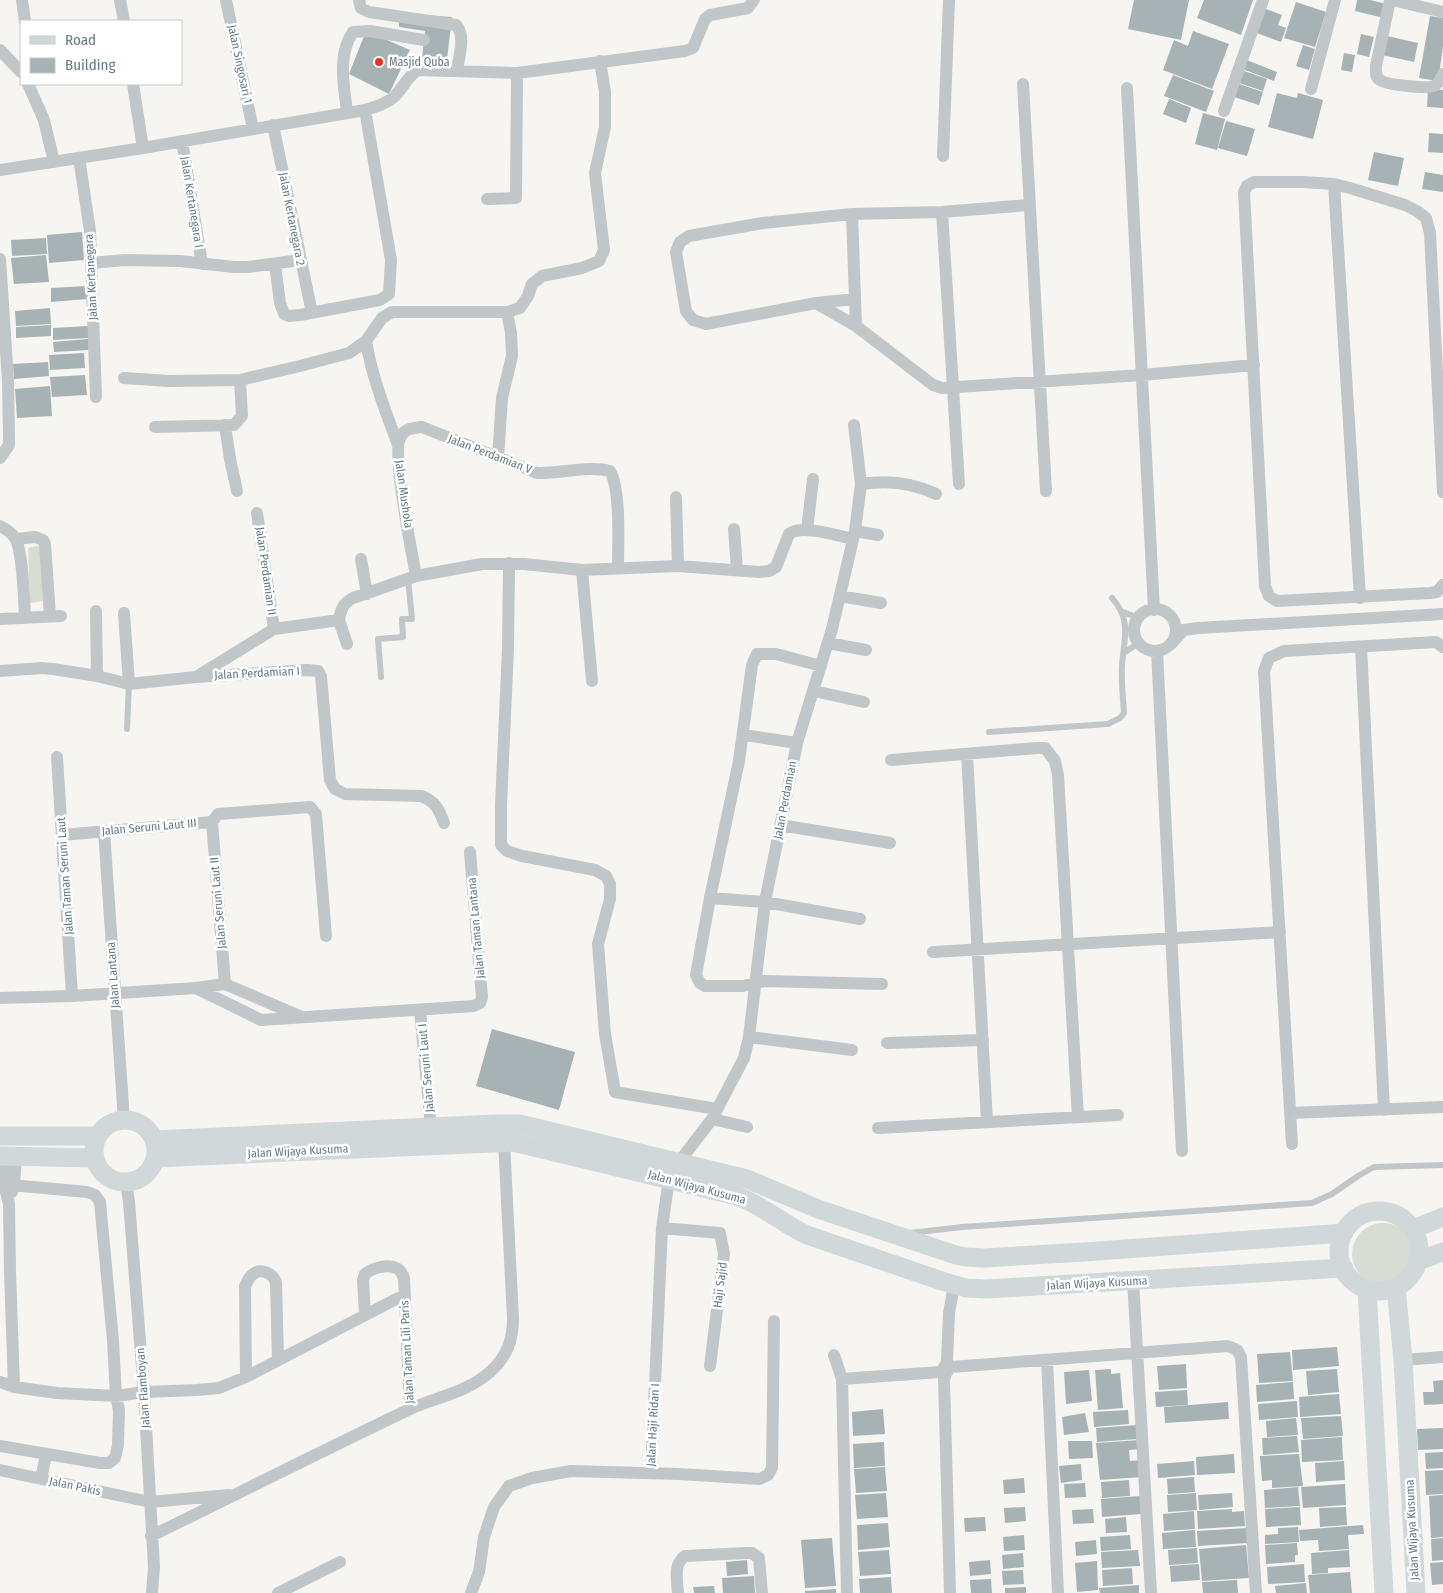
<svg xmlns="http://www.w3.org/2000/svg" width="1443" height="1593" font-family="'Fira Sans Condensed',sans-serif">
  <rect width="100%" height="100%" fill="#f6f5f2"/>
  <path fill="#d8ddd3" d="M 42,545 L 44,601 L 30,603 L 28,548 Z
    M1352 1254a31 31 0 1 1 62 0a31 31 0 1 1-62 0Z"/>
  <path fill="#a7b2b5" d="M 1134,0 L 1189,0 L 1181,40 L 1128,29 Z
    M 1204,0 L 1253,0 L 1241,35 L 1197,18 Z
    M 1357,0 L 1370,0 L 1387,4 L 1384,18 L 1355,11 Z
    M 1296,2 L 1326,12 L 1315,47 L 1284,38 Z
    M 1263,8 L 1282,15 L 1278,25 L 1286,28 L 1281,42 L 1254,32 Z
    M 399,13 L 452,17 L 446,68 L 421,68 L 425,31 L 399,27 Z
    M 1430,16 L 1443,18 L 1443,47 L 1438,81 L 1419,78 Z
    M 366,31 L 410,50 L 389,94 L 349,74 Z
    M 1193,31 L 1229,44 L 1212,89 L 1163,70 L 1174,40 L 1188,46 Z
    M 1361,34 L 1374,37 L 1369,57 L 1357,54 Z
    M 1387,36 L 1418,43 L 1414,62 L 1382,55 Z
    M 1303,45 L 1315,49 L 1309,70 L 1296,66 Z
    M 1344,53 L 1355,55 L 1352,72 L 1341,70 Z
    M 1244,59 L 1277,72 L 1274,81 L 1240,68 Z
    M 1241,70 L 1267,79 L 1263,91 L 1236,82 Z
    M 1173,75 L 1214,91 L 1206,112 L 1164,96 Z
    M 1236,83 L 1263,92 L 1259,105 L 1231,96 Z
    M 1428,89 L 1443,90 L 1443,108 L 1427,107 Z
    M 1277,93 L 1297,98 L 1298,93 L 1323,100 L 1313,139 L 1268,127 Z
    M 1169,99 L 1191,108 L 1186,123 L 1163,114 Z
    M 1203,113 L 1225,119 L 1217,150 L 1195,144 Z
    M 1226,121 L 1255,129 L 1247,156 L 1218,148 Z
    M 1429,133 L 1443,134 L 1443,153 L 1428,152 Z
    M 1374,152 L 1404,158 L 1398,186 L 1368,180 Z
    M 1425,172 L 1443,175 L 1443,192 L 1422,189 Z
    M 82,232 L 84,260 L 49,263 L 47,235 Z
    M 46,238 L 47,254 L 12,256 L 11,240 Z
    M 46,255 L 49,282 L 14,284 L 11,258 Z
    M 86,286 L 87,299 L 51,302 L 51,288 Z
    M 50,308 L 51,324 L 16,326 L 15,311 Z
    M 51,325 L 51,336 L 16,338 L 16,327 Z
    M 88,326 L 88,338 L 53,340 L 53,328 Z
    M 88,339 L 89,350 L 54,352 L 53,342 Z
    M 84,353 L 85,368 L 50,370 L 49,355 Z
    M 48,362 L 49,376 L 14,379 L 13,364 Z
    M 85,375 L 87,395 L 52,397 L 50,377 Z
    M 50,386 L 52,416 L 17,418 L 15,389 Z
    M 492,1029 L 575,1052 L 559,1110 L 476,1086 Z
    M 1337,1347 L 1339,1366 L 1293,1370 L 1292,1350 Z
    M 1290,1352 L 1293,1381 L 1259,1383 L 1257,1354 Z
    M 1186,1364 L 1187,1388 L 1159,1390 L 1157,1366 Z
    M 1111,1369 L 1111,1374 L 1120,1373 L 1123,1408 L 1098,1410 L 1095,1370 Z
    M 1337,1369 L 1339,1392 L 1308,1395 L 1306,1371 Z
    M 1089,1370 L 1092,1401 L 1066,1404 L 1064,1372 Z
    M 1443,1380 L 1443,1404 L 1424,1405 L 1423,1392 L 1434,1392 L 1433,1381 Z
    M 1293,1382 L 1294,1399 L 1257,1402 L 1256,1385 Z
    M 1187,1390 L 1188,1405 L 1156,1407 L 1155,1392 Z
    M 1339,1394 L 1341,1414 L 1300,1417 L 1299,1397 Z
    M 1297,1401 L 1298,1417 L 1259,1420 L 1258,1404 Z
    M 1228,1402 L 1229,1419 L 1165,1423 L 1164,1407 Z
    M 883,1409 L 885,1434 L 853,1436 L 852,1412 Z
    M 1128,1410 L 1129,1424 L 1094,1427 L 1093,1412 Z
    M 1085,1413 L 1089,1432 L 1064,1435 L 1062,1417 Z
    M 1341,1416 L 1343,1436 L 1303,1439 L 1301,1418 Z
    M 1296,1418 L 1298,1435 L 1267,1437 L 1266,1421 Z
    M 1137,1425 L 1138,1439 L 1097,1442 L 1096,1428 Z
    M 1443,1428 L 1443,1449 L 1418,1450 L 1417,1429 Z
    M 1297,1436 L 1299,1452 L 1263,1455 L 1262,1438 Z
    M 1342,1437 L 1343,1460 L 1302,1462 L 1301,1440 Z
    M 1140,1440 L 1140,1449 L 1129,1450 L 1130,1461 L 1141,1460 L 1142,1477 L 1100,1480 L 1096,1443 Z
    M 1068,1441 L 1092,1441 L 1093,1458 L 1069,1459 Z
    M 884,1442 L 885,1466 L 854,1468 L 853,1444 Z
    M 1443,1452 L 1443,1468 L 1426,1469 L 1425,1453 Z
    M 1234,1454 L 1235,1473 L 1197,1475 L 1196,1457 Z
    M 1299,1454 L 1303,1486 L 1272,1488 L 1272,1480 L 1262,1481 L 1260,1456 Z
    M 1194,1461 L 1195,1475 L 1158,1478 L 1157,1464 Z
    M 1344,1461 L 1345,1480 L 1316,1482 L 1315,1463 Z
    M 1081,1464 L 1082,1480 L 1061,1483 L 1059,1466 Z
    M 885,1467 L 887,1491 L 856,1493 L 854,1469 Z
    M 1443,1470 L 1443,1494 L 1426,1495 L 1425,1471 Z
    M 1194,1477 L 1195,1492 L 1168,1494 L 1167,1479 Z
    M 1024,1478 L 1025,1493 L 1004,1494 L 1003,1480 Z
    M 1129,1480 L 1130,1496 L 1102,1498 L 1101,1482 Z
    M 1085,1483 L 1086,1497 L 1065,1498 L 1064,1484 Z
    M 1345,1484 L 1346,1505 L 1303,1508 L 1301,1487 Z
    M 1298,1487 L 1300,1506 L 1265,1508 L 1264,1490 Z
    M 886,1493 L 888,1517 L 857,1519 L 855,1495 Z
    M 1196,1493 L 1197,1510 L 1168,1512 L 1167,1495 Z
    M 1232,1493 L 1233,1507 L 1199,1510 L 1198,1495 Z
    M 1443,1495 L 1443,1537 L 1431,1538 L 1429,1496 Z
    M 1140,1496 L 1141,1514 L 1102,1517 L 1101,1499 Z
    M 1025,1507 L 1026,1521 L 1005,1523 L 1004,1508 Z
    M 1300,1507 L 1301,1525 L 1266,1527 L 1265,1509 Z
    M 1346,1507 L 1347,1525 L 1320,1527 L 1319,1508 Z
    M 1093,1509 L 1094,1523 L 1073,1524 L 1072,1510 Z
    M 1232,1509 L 1232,1512 L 1244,1511 L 1245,1526 L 1198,1529 L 1197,1511 Z
    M 1194,1511 L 1195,1529 L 1164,1531 L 1163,1514 Z
    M 985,1517 L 986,1531 L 965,1532 L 964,1518 Z
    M 1126,1517 L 1127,1532 L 1106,1533 L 1105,1519 Z
    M 888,1523 L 890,1547 L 858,1550 L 857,1525 Z
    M 1363,1525 L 1364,1534 L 1348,1535 L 1349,1549 L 1319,1551 L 1318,1540 L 1300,1541 L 1299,1530 Z
    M 1298,1527 L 1299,1542 L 1265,1544 L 1265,1535 L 1278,1534 L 1278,1528 Z
    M 1247,1528 L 1248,1543 L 1198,1546 L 1197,1531 Z
    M 1195,1530 L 1196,1547 L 1163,1549 L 1162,1533 Z
    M 1024,1535 L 1025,1550 L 1004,1551 L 1003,1537 Z
    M 1130,1535 L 1131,1549 L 1101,1551 L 1100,1537 Z
    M 832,1538 L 836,1586 L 805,1588 L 801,1540 Z
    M 1443,1538 L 1443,1560 L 1432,1561 L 1431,1539 Z
    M 1096,1540 L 1097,1554 L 1076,1556 L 1075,1542 Z
    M 1297,1543 L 1298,1555 L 1295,1555 L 1295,1562 L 1266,1564 L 1265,1545 Z
    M 1246,1545 L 1249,1578 L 1202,1581 L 1199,1549 Z
    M 1197,1548 L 1198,1563 L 1169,1565 L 1168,1550 Z
    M 889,1550 L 891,1574 L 860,1576 L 858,1552 Z
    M 1138,1550 L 1140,1566 L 1102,1568 L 1101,1552 Z
    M 1349,1550 L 1350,1567 L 1328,1568 L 1328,1573 L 1312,1574 L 1311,1553 Z
    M 1023,1553 L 1024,1567 L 1003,1569 L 1002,1555 Z
    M 747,1560 L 748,1574 L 727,1576 L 726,1562 Z
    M 990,1560 L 991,1574 L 970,1576 L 969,1562 Z
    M 1097,1561 L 1098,1590 L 1077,1592 L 1075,1563 Z
    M 1443,1562 L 1443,1584 L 1432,1585 L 1430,1563 Z
    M 1199,1564 L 1200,1580 L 1171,1582 L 1170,1566 Z
    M 1304,1564 L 1305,1582 L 1268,1584 L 1267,1567 Z
    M 1132,1568 L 1133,1584 L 1103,1586 L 1102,1570 Z
    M 1023,1570 L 1024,1584 L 1003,1585 L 1002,1571 Z
    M 1350,1572 L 1352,1593 L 1310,1593 L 1308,1575 Z
    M 754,1576 L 755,1593 L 723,1593 L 722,1578 Z
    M 891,1577 L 892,1593 L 860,1593 L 859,1579 Z
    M 991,1579 L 992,1593 L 971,1593 L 970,1580 Z
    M 1237,1580 L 1238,1593 L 1203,1593 L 1202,1582 Z
    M 1306,1583 L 1307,1593 L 1276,1593 L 1275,1586 Z
    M 1139,1585 L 1139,1593 L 1100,1593 L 1099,1588 Z
    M 714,1586 L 715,1593 L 694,1593 L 693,1587 Z
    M 1026,1587 L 1026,1593 L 1005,1593 L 1005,1588 Z
    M 836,1589 L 836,1593 L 805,1593 L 805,1591 Z"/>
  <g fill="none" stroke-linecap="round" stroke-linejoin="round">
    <path stroke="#c1c6c8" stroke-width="6" d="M 1123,612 L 1139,618
      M 1125,652 L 1139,643
      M 381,677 L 378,639 L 403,637 L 402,619 L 412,619 L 408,579
      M 127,729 L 129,684
      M 989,732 L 1108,724 L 1120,718 L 1124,713 C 1123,697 1121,681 1122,665 C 1124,639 1132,620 1112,598
      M 910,1233 L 962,1227 L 1312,1203 L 1332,1194 L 1358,1176 L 1374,1167 L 1443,1165"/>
    <path stroke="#c1c6c8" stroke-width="12" d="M 22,0 L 25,21
      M 120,0 L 124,21
      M 226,0 L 253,129
      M 359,0 L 361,8 L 369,12 L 456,25 C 466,35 459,57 457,70
      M 1390,0 L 1376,66 C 1376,72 1375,77 1380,80 C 1386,85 1428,89 1434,86 C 1439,84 1441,78 1443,74
      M 1392,0 L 1443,12
      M 0,50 L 21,72
      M 28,84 L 44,120 L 54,162
      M 133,84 L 143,148
      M 1023,84 L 1046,491
      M 1127,88 L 1154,610
      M 1311,89 L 1335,0
      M 1224,111 L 1263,0
      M 347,112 C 344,86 337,55 353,32 L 370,31 L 424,40
      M 273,125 L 312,313
      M 182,141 L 202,264
      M 943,156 L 949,0
      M 79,158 L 90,231 L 96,397
      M 0,170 L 143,148 L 365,110 C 375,107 386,104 394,97 C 403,89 407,76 418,70 L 517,73 L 685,51 L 693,48 L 705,19 L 710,15 L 748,8 L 754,0
      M 1334,184 L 1360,598
      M 487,199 L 516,198 L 517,73
      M 942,212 L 959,484
      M 852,214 L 856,326
      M 0,259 L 8,381 L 9,437 L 9,445 L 0,458
      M 91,263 L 125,260 L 180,261 L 234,267 L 248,267 L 300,260
      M 275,264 L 280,303 L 284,314 L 289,316 L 300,315 L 380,300 L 389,294 L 391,260 L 365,110
      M 855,299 L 816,303 L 706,324 L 693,320 L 686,311 L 676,252 L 680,242 L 689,236 L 763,223 L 852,214 L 942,212 L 1029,205
      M 816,303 L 856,326 L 933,385 L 942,388 L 1142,375 L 1254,365
      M 366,341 C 372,377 385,410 398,445
      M 124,378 L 169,381 L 240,380 L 300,366 L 349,353 L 366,341 L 382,318 L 392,312 L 507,312 L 520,308 L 528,296 L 532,284 L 542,276 L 582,268 L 599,261 L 604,250 L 595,173 L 605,127 L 605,92 L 600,61
      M 225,425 L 230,459 L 237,491
      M 155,427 L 234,425 L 242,416 L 240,380
      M 498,458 L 502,398 L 512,356 L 511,333 L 507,312
      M 861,484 C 887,480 913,483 936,494
      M 1443,492 L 1430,233 L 1426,218 L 1417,211 L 1405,205 L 1350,188 L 1334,184 L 1303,182 L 1254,182 L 1247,186 L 1244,192 L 1265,586 L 1269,596 L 1277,601 L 1430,593 L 1437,592 L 1443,585
      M 676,497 L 678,566
      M 257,513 L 274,629
      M 0,526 C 6,529 12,533 15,538 C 23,551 24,600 25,617
      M 734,529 L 737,570
      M 807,530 L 813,479
      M 855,531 L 878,535
      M 16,539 L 35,537 L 43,540 L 45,544 L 50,616
      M 361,559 L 367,594
      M 509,563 L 508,649 L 501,805 L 501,845 L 507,851 L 522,856 L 595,870 L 606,876 L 610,884 L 610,899 L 598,944 L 605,1034 L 615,1092 L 717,1109
      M 582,570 L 592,681
      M 416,576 C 412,553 392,455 400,438 C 404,428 413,428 422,427 L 537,473 C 560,474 588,465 610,471 C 621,490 618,544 618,568
      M 840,596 L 881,603
      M1134 630a21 21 0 1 1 42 0a21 21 0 1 1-42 0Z
      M 96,611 L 97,676
      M 124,613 L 129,684
      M 0,619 L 61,616
      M 339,620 L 347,644
      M 828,643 L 866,650
      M 1171,644 L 1184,630 L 1198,628 L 1443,614
      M 1361,647 L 1384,1110
      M 1157,651 L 1182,1151
      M 821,666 L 776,654 L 757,654 L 752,665 L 739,761 L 710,898 L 696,975 L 700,983 L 705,986 L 743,986 L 764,981 L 882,984
      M 0,671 L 42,668 L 53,669 L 97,676 L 129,684 L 196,677 L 307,670 L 318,671 L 321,676 L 330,780 L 335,789 L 345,794 L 421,796 C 435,801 439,809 444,823
      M 196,677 L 274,629 L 339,620 C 341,609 343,603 353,598 L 416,576 L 482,564 L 524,564 L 582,570 L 678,566 L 759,572 L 769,571 L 776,567 L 789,534 C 802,524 838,536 853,539
      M 814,691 L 864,702
      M 744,735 L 797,743
      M 967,754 L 987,1122
      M 57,757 L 72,996
      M 891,760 L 1037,748 L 1045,748 L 1055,761 L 1058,775 L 1078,1117
      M 212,822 L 225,984
      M 780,825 L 890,843
      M 104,831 L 124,1120
      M 62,835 L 212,822 L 218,814 L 310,807 L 316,814 L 326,936
      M 710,898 L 765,902 L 860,919
      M 933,952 L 1280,932
      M 196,988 L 225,984 L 302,1017
      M 0,998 L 72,996 L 196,988 L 261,1020 L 474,1006 L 480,1003 L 482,997 L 470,852
      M 420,1010 L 431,1127
      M 749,1037 L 852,1050
      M 887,1043 L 983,1040
      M 1290,1113 L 1443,1107
      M 712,1119 L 747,1127
      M 878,1128 L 1118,1115
      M 1292,1144 L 1264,671 L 1269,658 L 1284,651 L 1436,642 L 1443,647
      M 3,1156 L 4,1184 L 9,1204 L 10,1271 L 14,1387
      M 126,1183 L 129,1202 L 144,1392 L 154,1567 L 152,1593
      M 0,1184 L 87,1192 L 95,1195 L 100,1202 L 113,1341 L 116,1396 L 119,1410 L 118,1445 L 115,1458 L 109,1463 L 100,1463 L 0,1446
      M 12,1192 L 14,1185 L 16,1156
      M 662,1228 L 720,1233 L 724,1254 L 710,1366
      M 1133,1280 L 1151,1593
      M 365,1315 L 363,1280 L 365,1274 C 372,1268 387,1264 396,1268 C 400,1269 402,1274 404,1278 L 410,1409
      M 834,1355 L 842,1379 L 847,1593
      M 1047,1360 L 1058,1593
      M 1403,1360 L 1443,1357
      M 246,1377 L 245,1286 C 247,1283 249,1277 252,1275 C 261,1267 273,1273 276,1283 L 278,1360
      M 842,1379 L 940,1372 L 943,1369 L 947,1362 L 949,1313 L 954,1285
      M 0,1382 L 14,1387 L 57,1393 L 116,1396 L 144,1392 L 197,1390 L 219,1388 L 246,1377 L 404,1295
      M 0,1470 L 150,1502 L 229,1495
      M 651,1473 L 662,1228 L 669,1178 L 679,1162 L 712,1119 L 744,1058 L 749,1037 L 765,902 L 797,743 L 832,629 L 855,531 L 861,484 L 854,425
      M 41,1479 L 46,1455
      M 151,1536 C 237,1494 322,1451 408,1410 C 436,1397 466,1393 490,1372 C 507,1357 513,1340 513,1318 L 504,1142
      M 278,1593 L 340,1562
      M 471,1593 L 479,1572 L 484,1537 L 494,1507 L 509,1486 L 532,1478 L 571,1471 L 679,1474 L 760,1479 L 768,1475 L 772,1468 L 774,1321
      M 678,1593 C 677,1581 673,1564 685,1556 L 746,1553 L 752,1553 L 759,1558 L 762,1593
      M 950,1593 L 944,1380 L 946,1373 L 951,1367 L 1228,1346 L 1237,1350 L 1241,1357 L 1256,1593"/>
    <path stroke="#d1d8da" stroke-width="19" d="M94 1151a31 31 0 1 1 62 0a31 31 0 1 1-62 0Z
      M 0,1136 L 98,1136
      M 154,1140 L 496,1124 L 520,1124 L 747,1179 L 818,1209 L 956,1255 L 966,1257 L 984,1258 L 1084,1252 L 1344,1233
      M 0,1156 L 94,1158
      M 156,1158 L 513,1142 L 737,1196 C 762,1205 782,1223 807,1235 L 942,1281 L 966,1288 L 986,1289 L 1344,1268
      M1339 1251a40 40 0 1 1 80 0a40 40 0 1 1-80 0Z
      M 1413,1229 L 1443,1217
      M 1418,1261 L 1443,1252
      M 1396,1287 L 1403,1360 L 1416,1593
      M 1367,1289 L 1384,1593"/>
  </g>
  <circle fill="#e82f1f" stroke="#fff" stroke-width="2" cx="379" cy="62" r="5"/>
  <g text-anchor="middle" stroke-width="5" stroke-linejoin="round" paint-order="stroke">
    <g font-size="12" fill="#647a84" stroke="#fff" text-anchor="start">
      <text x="389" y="66">Masjid Quba</text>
    </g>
    <g font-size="12" fill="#647a84" stroke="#fff">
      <text transform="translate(240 64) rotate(78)" y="4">Jalan Singosari 1</text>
      <text transform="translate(192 202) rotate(81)" y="4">Jalan Kertanegara I</text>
      <text transform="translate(292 219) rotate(79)" y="4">Jalan Kertanegara 2</text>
      <text transform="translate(91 277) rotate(-93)" y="4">Jalan Kertanegara</text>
      <text transform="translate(490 454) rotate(21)" y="4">Jalan Perdamian V</text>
      <text transform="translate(404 494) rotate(82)" y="4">Jalan Mushola</text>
      <text transform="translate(266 571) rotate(82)" y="4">Jalan Perdamian II</text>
      <text transform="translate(257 673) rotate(-3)" y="4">Jalan Perdamian I</text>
      <text transform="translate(785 800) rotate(-79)" y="4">Jalan Perdamian</text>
      <text transform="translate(149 827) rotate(-5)" y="4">Jalan Seruni Laut III</text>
      <text transform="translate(65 876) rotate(-94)" y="4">Jalan Taman Seruni Laut</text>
      <text transform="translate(218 903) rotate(-95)" y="4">Jalan Seruni Laut II</text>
      <text transform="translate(476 928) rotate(-95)" y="4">Jalan Taman Lantana</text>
      <text transform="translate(113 975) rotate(-94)" y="4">Jalan Lantana</text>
      <text transform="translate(426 1068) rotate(-95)" y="4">Jalan Seruni Laut I</text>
      <text transform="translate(298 1151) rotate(-3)" y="4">Jalan Wijaya Kusuma</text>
      <text transform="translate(697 1187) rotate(15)" y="4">Jalan Wijaya Kusuma</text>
      <text transform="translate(1097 1283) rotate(-3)" y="4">Jalan Wijaya Kusuma</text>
      <text transform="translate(720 1285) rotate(-83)" y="4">Haji Sajid</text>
      <text transform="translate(407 1352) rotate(-93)" y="4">Jalan Taman Lili Paris</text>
      <text transform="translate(143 1388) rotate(-94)" y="4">Jalan Flamboyan</text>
      <text transform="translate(653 1425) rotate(-87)" y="4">Jalan Haji Ridan I</text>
      <text transform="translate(75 1486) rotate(12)" y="4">Jalan Pakis</text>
      <text transform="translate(1412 1530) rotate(-93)" y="4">Jalan Wijaya Kusuma</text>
    </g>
  </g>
  <rect x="20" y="20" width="162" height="65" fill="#ffffff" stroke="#c1cace"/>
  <rect x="30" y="36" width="25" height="8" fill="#d1d8da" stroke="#c1cace"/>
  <text x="65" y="45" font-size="15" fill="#647a84">Road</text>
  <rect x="30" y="58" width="25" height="15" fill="#a7b2b5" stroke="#c1cace"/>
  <text x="65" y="70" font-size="15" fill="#647a84">Building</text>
</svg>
